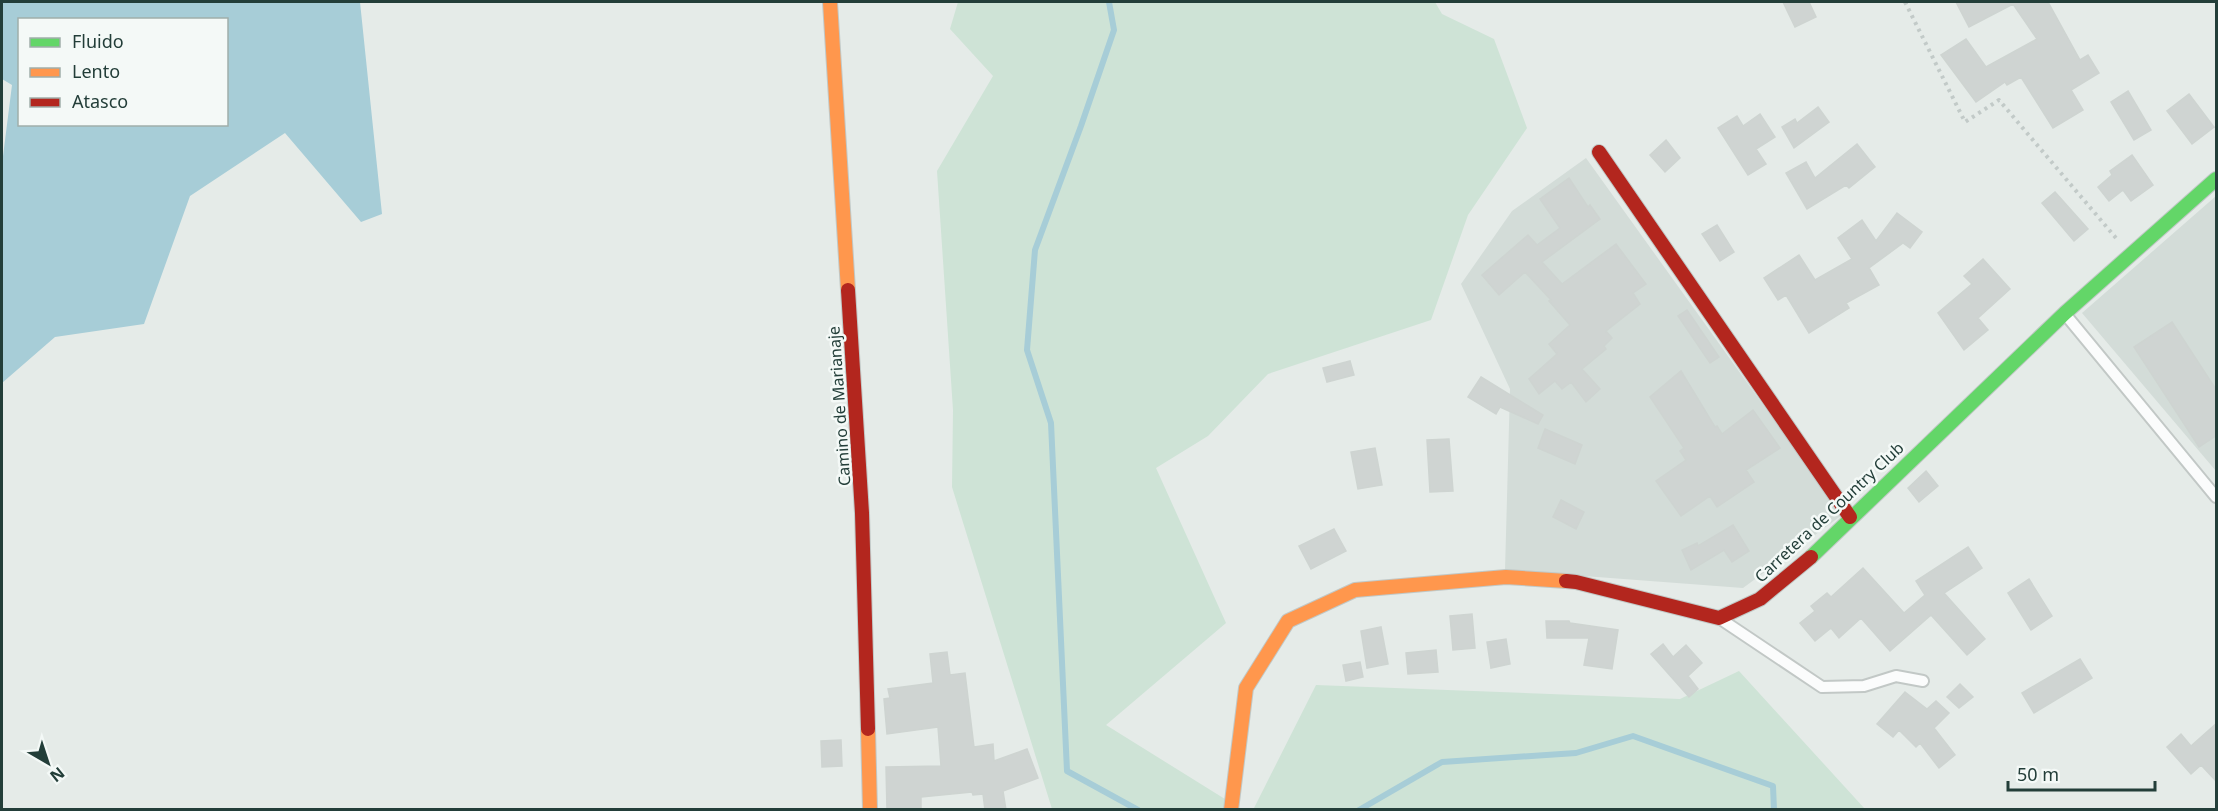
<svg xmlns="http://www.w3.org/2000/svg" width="2218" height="811" font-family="'Noto Sans',sans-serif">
  <rect width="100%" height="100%" fill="#e5ebe8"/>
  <path fill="#d3dcd8" d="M 1586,158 L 1842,515 L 1743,588 L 1505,570 L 1510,389 L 1461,284 L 1512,211 Z
    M 2216,196 L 2216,471 L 2082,313 Z"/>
  <path fill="#cee3d6" d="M 958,2 L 1435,2 L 1442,14 L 1494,39 L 1527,128 L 1468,215 L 1431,320 L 1268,374 L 1208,436 L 1156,468 L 1226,623 L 1106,725 L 1241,809 L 1052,809 L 952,487 L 953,410 L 937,171 L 993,76 L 950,29 Z
    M 1739,671 L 1865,809 L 1253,810 L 1316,685 L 1680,699 Z"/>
  <path fill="#a7cdd7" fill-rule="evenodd" d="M 2,2 L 360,2 L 382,214 L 361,222 L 285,133 L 190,196 L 144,324 L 55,337 L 2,383 L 2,164 L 12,85 L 2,79 ZM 20,20 L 226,20 L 226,124 L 20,124 Z"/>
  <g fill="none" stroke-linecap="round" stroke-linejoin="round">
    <path stroke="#a7cdd7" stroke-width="6" d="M 1109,2 L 1114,30 L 1081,126 L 1035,250 L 1027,350 L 1051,423 L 1067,771 L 1138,810
      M 1359,810 L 1442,762 L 1576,753 L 1633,736 L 1773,786 L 1774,810"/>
  </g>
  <path fill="#cfd4d2" stroke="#ced4d1" stroke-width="1.5" d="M 1783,2 L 1809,2 L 1816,17 L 1795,27 Z
    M 1956,2 L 2048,2 L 2080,60 L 2088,55 L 2099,73 L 2071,90 L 2083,110 L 2053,128 L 2021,77 L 2007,85 L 2005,82 L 1976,102 L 1941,55 L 1966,39 L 1986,67 L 2037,39 L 2013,4 L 1969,27 Z
    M 2128,91 L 2151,130 L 2134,140 L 2111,102 Z
    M 2189,94 L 2214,127 L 2192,144 L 2167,111 Z
    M 1818,107 L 1829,122 L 1794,148 L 1782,127 L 1795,119 L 1797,123 Z
    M 1760,114 L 1775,137 L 1756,149 L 1766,164 L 1748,175 L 1718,128 L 1737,116 L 1743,126 Z
    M 1666,140 L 1680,158 L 1665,172 L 1650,155 Z
    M 1857,144 L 1875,167 L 1849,188 L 1846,185 L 1807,209 L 1786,173 L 1806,162 L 1815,178 Z
    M 2132,155 L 2153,185 L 2131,201 L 2123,190 L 2109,201 L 2098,187 L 2112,175 L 2110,171 Z
    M 1569,178 L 1588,207 L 1590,205 L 1600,219 L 1542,262 L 1562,284 L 1616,244 L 1646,284 L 1633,293 L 1640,304 L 1606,331 L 1612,338 L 1604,346 L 1606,349 L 1582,369 L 1600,389 L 1586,402 L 1571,382 L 1562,389 L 1555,381 L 1539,394 L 1529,379 L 1557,354 L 1549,344 L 1570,325 L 1549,301 L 1551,300 L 1525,272 L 1499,295 L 1482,275 L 1528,235 L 1537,245 L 1560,228 L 1540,199 Z
    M 2055,192 L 2088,229 L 2074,241 L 2042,203 Z
    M 1897,213 L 1922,232 L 1910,248 L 1903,243 L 1869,268 L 1879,285 L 1846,303 L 1849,308 L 1809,333 L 1786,295 L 1778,300 L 1764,278 L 1799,255 L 1815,280 L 1852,259 L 1838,238 L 1862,220 L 1876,241 Z
    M 1717,225 L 1734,252 L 1720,261 L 1702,234 Z
    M 1983,259 L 2010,289 L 1978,318 L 1988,330 L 1964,350 L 1938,313 L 1972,284 L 1964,276 Z
    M 1687,310 L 1719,357 L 1710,363 L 1678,316 Z
    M 2172,322 L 2217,391 L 2217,435 L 2199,447 L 2134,347 Z
    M 1350,361 L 1354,375 L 1327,382 L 1323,368 Z
    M 1681,371 L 1715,427 L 1717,426 L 1722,434 L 1753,410 L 1780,448 L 1746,470 L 1754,482 L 1717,507 L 1710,496 L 1681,516 L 1656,481 L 1686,460 L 1680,451 L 1684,448 L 1650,397 Z
    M 1481,377 L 1543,415 L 1538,424 L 1500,407 L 1496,414 L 1468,397 Z
    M 1545,429 L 1582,445 L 1575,464 L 1538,448 Z
    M 1449,439 L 1453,491 L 1430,492 L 1427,440 Z
    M 1375,448 L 1382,485 L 1358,489 L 1351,452 Z
    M 1926,471 L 1938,486 L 1919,502 L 1908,488 Z
    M 1561,500 L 1584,512 L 1576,529 L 1553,517 Z
    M 1733,525 L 1749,551 L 1732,562 L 1724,550 L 1691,570 L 1682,550 L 1697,543 L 1698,546 Z
    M 1334,529 L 1346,551 L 1311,569 L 1299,546 Z
    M 1968,547 L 1982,568 L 1944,593 L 1985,639 L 1967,655 L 1931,615 L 1890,651 L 1861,618 L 1839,638 L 1831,628 L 1815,641 L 1800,623 L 1815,611 L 1811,606 L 1827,593 L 1831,597 L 1863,568 L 1904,613 L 1925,595 L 1916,581 Z
    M 2029,579 L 2052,616 L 2031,630 L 2008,593 Z
    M 1472,614 L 1475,648 L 1453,650 L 1450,616 Z
    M 1546,621 L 1569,621 L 1570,623 L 1618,630 L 1612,669 L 1584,665 L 1589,638 L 1547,638 Z
    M 1381,627 L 1388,664 L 1367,668 L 1361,631 Z
    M 1506,639 L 1510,664 L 1491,668 L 1487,642 Z
    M 1663,644 L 1673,657 L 1686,645 L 1702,663 L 1688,676 L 1698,689 L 1689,697 L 1651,654 Z
    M 1436,650 L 1438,672 L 1408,674 L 1406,653 Z
    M 947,652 L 950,675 L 965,673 L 974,747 L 993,744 L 994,761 L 1027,749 L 1038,778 L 1003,791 L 1006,810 L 985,810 L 983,794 L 973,795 L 972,792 L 921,797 L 921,810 L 887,810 L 886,767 L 941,766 L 938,727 L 887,734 L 884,699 L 890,698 L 888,689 L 933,683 L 930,654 Z
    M 2080,659 L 2092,678 L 2034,713 L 2022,693 Z
    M 1360,662 L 1363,677 L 1346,681 L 1343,665 Z
    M 1960,684 L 1973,697 L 1959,708 L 1947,697 Z
    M 1905,692 L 1927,709 L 1936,701 L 1949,713 L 1934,728 L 1955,755 L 1939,768 L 1920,743 L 1916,747 L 1899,730 L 1893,737 L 1877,724 Z
    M 2217,723 L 2217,782 L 2201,765 L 2191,774 L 2167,747 L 2181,734 L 2191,746 Z
    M 841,740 L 842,766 L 822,767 L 821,741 Z"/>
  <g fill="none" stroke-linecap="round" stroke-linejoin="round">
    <defs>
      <path id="lane" d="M 2065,314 L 2216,497
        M 1722,620 L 1822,687 L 1864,686 L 1896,676 L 1923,681"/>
      <path id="fast" d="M 1811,557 L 2065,313 L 2216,179"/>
      <path id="slow" d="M 830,2 L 848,290
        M 868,729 L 870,810
        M 1231,810 L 1246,688 L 1288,621 L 1355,590 L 1506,577 L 1566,581"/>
      <path id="jam" d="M 1599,152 L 1850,517
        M 848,290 L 862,513 L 868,729
        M 1566,581 L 1576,582 L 1719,618 L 1760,599 L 1811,557"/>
    </defs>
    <use href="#lane" stroke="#c2c8c6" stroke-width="14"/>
    <use href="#fast" stroke="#c1c8c6" stroke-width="16"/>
    <use href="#slow" stroke="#c1c8c6" stroke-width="16"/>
    <use href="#jam" stroke="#c1c8c6" stroke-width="16"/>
    <path stroke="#c2cac8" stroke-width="4" stroke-dasharray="3 4.5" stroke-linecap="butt" d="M 1905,2 L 1965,122 L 1999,100 L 2116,238"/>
    <use href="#lane" stroke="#fbfcfc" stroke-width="10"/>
    <use href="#fast" stroke="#63d668" stroke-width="14"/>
    <use href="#slow" stroke="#ff974d" stroke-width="14"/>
    <use href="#jam" stroke="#b3261e" stroke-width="14"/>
  </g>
  <g text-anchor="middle" stroke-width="5" stroke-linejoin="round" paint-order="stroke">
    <g font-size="16" fill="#233e39" stroke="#f4f9f7">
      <text transform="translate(839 406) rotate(-94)" y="6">Camino de Marianaje</text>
      <text transform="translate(1829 512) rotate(-43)" y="6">Carretera de Country Club</text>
    </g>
  </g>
  <rect width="2218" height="811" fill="none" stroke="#233e39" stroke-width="6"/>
  <rect x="18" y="18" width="210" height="108" fill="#f4f9f7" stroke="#a0aeab" stroke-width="1.5"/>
  <rect x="30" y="38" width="30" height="9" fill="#63d668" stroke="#a0aeab" stroke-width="1.5"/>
  <text x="72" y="48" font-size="18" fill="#233e39">Fluido</text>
  <rect x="30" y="68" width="30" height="9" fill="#ff974d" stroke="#a0aeab" stroke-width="1.5"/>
  <text x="72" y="78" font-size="18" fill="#233e39">Lento</text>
  <rect x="30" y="98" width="30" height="9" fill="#b3261e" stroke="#a0aeab" stroke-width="1.5"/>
  <text x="72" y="108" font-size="18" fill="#233e39">Atasco</text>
  <g transform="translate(48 763) rotate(141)" stroke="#f4f9f7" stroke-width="4.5" paint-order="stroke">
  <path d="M0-4.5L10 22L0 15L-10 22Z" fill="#233e39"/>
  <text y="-9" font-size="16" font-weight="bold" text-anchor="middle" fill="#233e39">N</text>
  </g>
  <path d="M2008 781v9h147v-9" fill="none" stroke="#233e39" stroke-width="3"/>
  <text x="2017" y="781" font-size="18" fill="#233e39" stroke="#f4f9f7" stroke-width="4.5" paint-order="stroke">50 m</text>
</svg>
